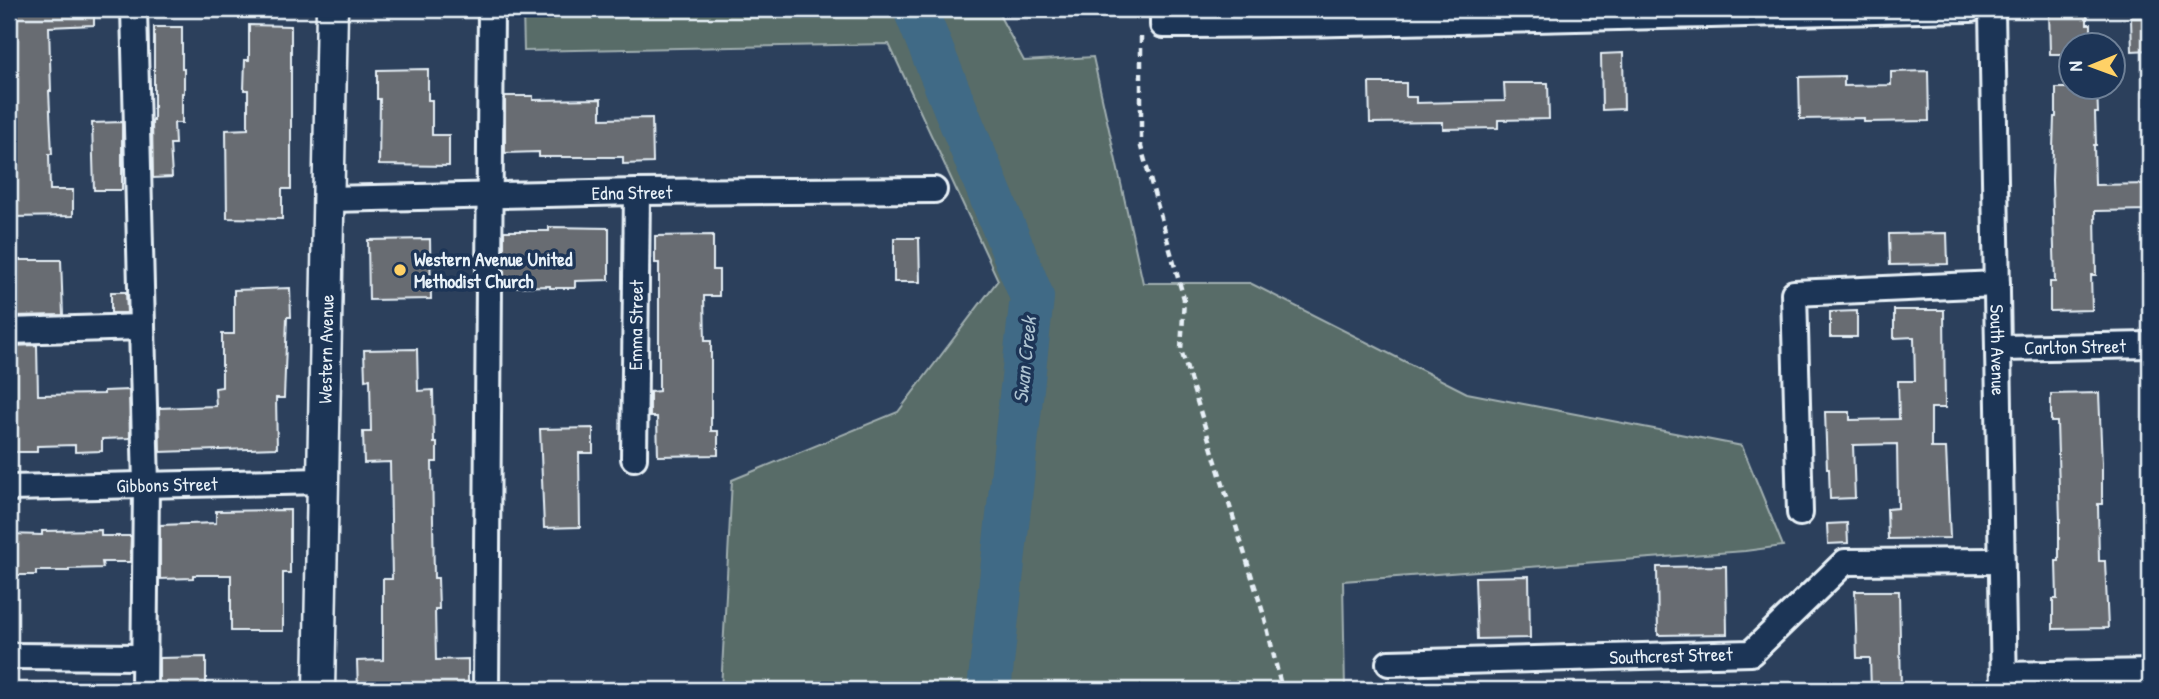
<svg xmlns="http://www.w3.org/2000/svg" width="2159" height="699" font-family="'Patrick Hand',sans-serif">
  <rect width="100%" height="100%" fill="#2c405c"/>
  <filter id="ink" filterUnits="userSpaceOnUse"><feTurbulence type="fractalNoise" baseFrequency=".0143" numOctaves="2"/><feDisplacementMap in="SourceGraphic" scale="14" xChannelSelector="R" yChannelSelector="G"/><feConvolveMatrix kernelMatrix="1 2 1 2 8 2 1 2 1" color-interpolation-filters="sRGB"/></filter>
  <g filter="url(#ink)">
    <path fill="#586c67" stroke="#a0aeb0" stroke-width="2" d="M 523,9 L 996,9 L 1024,61 L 1093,57 L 1143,283 L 1250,283 L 1467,393 L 1742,446 L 1783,546 L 1745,551 L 1343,581 L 1345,690 L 721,690 L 732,480 L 898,412 L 998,280 L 889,44 L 524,51 Z"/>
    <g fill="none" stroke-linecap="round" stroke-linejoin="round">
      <path stroke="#3f6a86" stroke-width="44" d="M 915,9 L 1032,297 L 989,690"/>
    </g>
    <path fill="#686c72" stroke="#e8f1f8" stroke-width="2" d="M 12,9 L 94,9 L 94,25 L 49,27 L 51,91 L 49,91 L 52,154 L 49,154 L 50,190 L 73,190 L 73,216 L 11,217 L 9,61 L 13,61 Z
      M 2049,9 L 2087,9 L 2087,24 L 2091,24 L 2091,46 L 2071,46 L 2071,54 L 2050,54 Z
      M 2131,18 L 2150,18 L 2150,50 L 2132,51 Z
      M 249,25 L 291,26 L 291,189 L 282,189 L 282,219 L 227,218 L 226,130 L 248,129 L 248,90 L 244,90 L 245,60 L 249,60 Z
      M 154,27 L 182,27 L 182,69 L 184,69 L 184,93 L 182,93 L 182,123 L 174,123 L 175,144 L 170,144 L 172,177 L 153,178 L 152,121 L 154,121 Z
      M 1623,53 L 1624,109 L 1602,110 L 1601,54 Z
      M 428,69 L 428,100 L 432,100 L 432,135 L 449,135 L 449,166 L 379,165 L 380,99 L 377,99 L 377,70 Z
      M 1928,71 L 1929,121 L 1864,122 L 1864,118 L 1800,119 L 1799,77 L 1844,76 L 1844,86 L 1891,85 L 1891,72 Z
      M 1369,83 L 1406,83 L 1406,97 L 1416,97 L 1416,103 L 1505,101 L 1504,83 L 1548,83 L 1549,119 L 1498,120 L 1498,128 L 1443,129 L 1443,122 L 1370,123 Z
      M 2056,88 L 2097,88 L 2098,113 L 2095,113 L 2096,145 L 2094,145 L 2095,185 L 2150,184 L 2150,210 L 2095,211 L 2096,275 L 2091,275 L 2092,310 L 2050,311 L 2050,282 L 2055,282 L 2052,180 L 2054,117 L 2056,117 Z
      M 505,96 L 533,96 L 533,100 L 601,99 L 601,119 L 652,118 L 653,163 L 623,164 L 623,157 L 539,157 L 539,152 L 505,153 Z
      M 122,122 L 122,190 L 94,190 L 92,123 Z
      M 549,227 L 609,228 L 609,280 L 575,281 L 575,288 L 550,288 L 550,286 L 504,287 L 504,231 L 549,231 Z
      M 1947,233 L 1948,264 L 1890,265 L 1889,234 Z
      M 713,235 L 713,270 L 719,270 L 719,296 L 704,296 L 705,341 L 711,341 L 711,431 L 718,431 L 718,455 L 658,456 L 657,417 L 650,417 L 650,392 L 659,391 L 659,263 L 655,263 L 655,236 Z
      M 894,238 L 919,238 L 920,282 L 894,282 Z
      M 430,239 L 431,299 L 369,300 L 368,240 Z
      M 11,260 L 61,260 L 63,315 L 11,316 Z
      M 290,288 L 291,317 L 287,317 L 284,398 L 276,398 L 277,448 L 160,452 L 159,408 L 216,406 L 215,388 L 222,387 L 222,334 L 234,334 L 234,290 Z
      M 111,292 L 126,292 L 127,313 L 111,313 Z
      M 1894,310 L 1944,310 L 1945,408 L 1931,408 L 1931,448 L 1946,448 L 1950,538 L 1888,539 L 1887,509 L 1898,508 L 1897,444 L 1853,445 L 1855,498 L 1830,499 L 1829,469 L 1827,469 L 1825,412 L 1850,412 L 1850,420 L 1899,419 L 1898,381 L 1915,381 L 1914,337 L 1894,338 Z
      M 1857,311 L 1857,337 L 1830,337 L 1830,312 Z
      M 37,345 L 38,395 L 104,394 L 104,391 L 129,390 L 130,438 L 102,439 L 102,451 L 75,452 L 75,445 L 37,446 L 37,452 L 10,452 L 9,409 L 15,409 L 14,363 L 11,363 L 11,346 Z
      M 417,349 L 418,391 L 433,390 L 434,443 L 437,443 L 437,462 L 432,462 L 434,578 L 438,578 L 439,609 L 435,609 L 436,660 L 468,659 L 468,690 L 358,690 L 357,661 L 383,660 L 383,579 L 392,579 L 390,462 L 364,463 L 363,432 L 371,432 L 370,379 L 365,380 L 364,350 Z
      M 2099,393 L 2102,464 L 2102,504 L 2098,504 L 2099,561 L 2105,561 L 2108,628 L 2053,629 L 2053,599 L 2057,599 L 2056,561 L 2059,561 L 2059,522 L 2060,522 L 2057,422 L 2051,422 L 2051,394 Z
      M 593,428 L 593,453 L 579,453 L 580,527 L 544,528 L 540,429 Z
      M 290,510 L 290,573 L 283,573 L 283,631 L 231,631 L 231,575 L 193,575 L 193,578 L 160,579 L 160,525 L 216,523 L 216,511 Z
      M 1847,523 L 1848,543 L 1828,544 L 1827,524 Z
      M 101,530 L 101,536 L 131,536 L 130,562 L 102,562 L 103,568 L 69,569 L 69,571 L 36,571 L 36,575 L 9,575 L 9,534 L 42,535 L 42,531 Z
      M 1726,566 L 1727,634 L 1658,635 L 1657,567 Z
      M 1529,576 L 1530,638 L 1477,639 L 1475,577 Z
      M 1855,591 L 1899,591 L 1901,690 L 1871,690 L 1870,658 L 1857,658 Z
      M 206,657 L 206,690 L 159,690 L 159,658 Z"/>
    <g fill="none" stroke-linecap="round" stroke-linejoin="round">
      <defs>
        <g id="minor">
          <path d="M 134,9 L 146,485 L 144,690"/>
          <path d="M 1163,9 L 1163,25 C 1432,24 1702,14 1971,9"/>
          <path id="s1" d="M 1992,9 L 2004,690"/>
          <path id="s2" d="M 329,199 L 637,192 L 934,190"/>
          <path d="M 9,331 L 142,327"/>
          <path id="s3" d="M 1998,348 L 2150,345"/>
          <path id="s4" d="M 634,458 L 637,192"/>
          <path id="s5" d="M 9,488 L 323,481"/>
          <path d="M 1800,513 L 1794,293 L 1997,284"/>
          <path d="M 9,656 L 144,657"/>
          <path id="s6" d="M 1389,663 L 1751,653 L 1845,562 L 2001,561"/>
          <path d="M 2004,675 L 2150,672"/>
          <path d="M 486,690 L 491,9"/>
        </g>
        <g id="major">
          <path id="s7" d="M 319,690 L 332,9"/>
        </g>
      </defs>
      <use href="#minor" stroke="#e8f1f8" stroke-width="30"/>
      <use href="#major" stroke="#e8f1f8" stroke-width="35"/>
      <path stroke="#e8f1f8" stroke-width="4.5" stroke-dasharray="7 5" stroke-linecap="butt" d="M 1141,36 L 1141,147 L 1184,299 L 1181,350 L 1265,619 L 1282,690"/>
      <use href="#minor" stroke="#1d3557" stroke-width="24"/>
      <use href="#major" stroke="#1d3557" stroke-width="30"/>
    </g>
  </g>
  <circle fill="#ffd166" stroke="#1d3557" stroke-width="2.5" cx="400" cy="270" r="7"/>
  <g text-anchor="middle" stroke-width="7" stroke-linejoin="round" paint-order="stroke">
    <g font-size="19" fill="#e8f1f8" stroke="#1d3557">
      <text dy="7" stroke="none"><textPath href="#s2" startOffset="303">Edna Street</textPath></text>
      <text dy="7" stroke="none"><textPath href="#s4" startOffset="133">Emma Street</textPath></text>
      <text dy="7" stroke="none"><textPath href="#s3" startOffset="77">Carlton Street</textPath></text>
      <text dy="7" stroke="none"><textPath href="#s7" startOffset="341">Western Avenue</textPath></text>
      <text dy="7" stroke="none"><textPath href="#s1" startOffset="341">South Avenue</textPath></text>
      <text dy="7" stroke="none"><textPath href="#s5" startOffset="158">Gibbons Street</textPath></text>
      <text dy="7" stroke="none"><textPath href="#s6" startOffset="282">Southcrest Street</textPath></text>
    </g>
    <g font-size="19" font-weight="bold" fill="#e8f1f8" stroke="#1d3557" text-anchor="start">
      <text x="414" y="266">Western Avenue United<tspan x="414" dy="22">Methodist Church</tspan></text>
    </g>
    <g font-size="21" font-style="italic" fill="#adc2d0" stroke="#1d3557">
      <text transform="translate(1025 360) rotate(-84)" y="7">Swan Creek</text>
    </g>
  </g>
  <rect width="2159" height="699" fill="none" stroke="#1d3557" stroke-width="35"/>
  <rect x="18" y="18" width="2124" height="664" fill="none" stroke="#e8f1f8" stroke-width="2.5" filter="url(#ink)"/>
  <g transform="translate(2092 66) rotate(269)"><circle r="33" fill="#1d3557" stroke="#6e8097" stroke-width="2"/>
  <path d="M0-5L12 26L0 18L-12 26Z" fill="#ffd166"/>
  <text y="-10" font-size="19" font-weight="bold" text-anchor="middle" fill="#e8f1f8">N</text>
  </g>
</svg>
